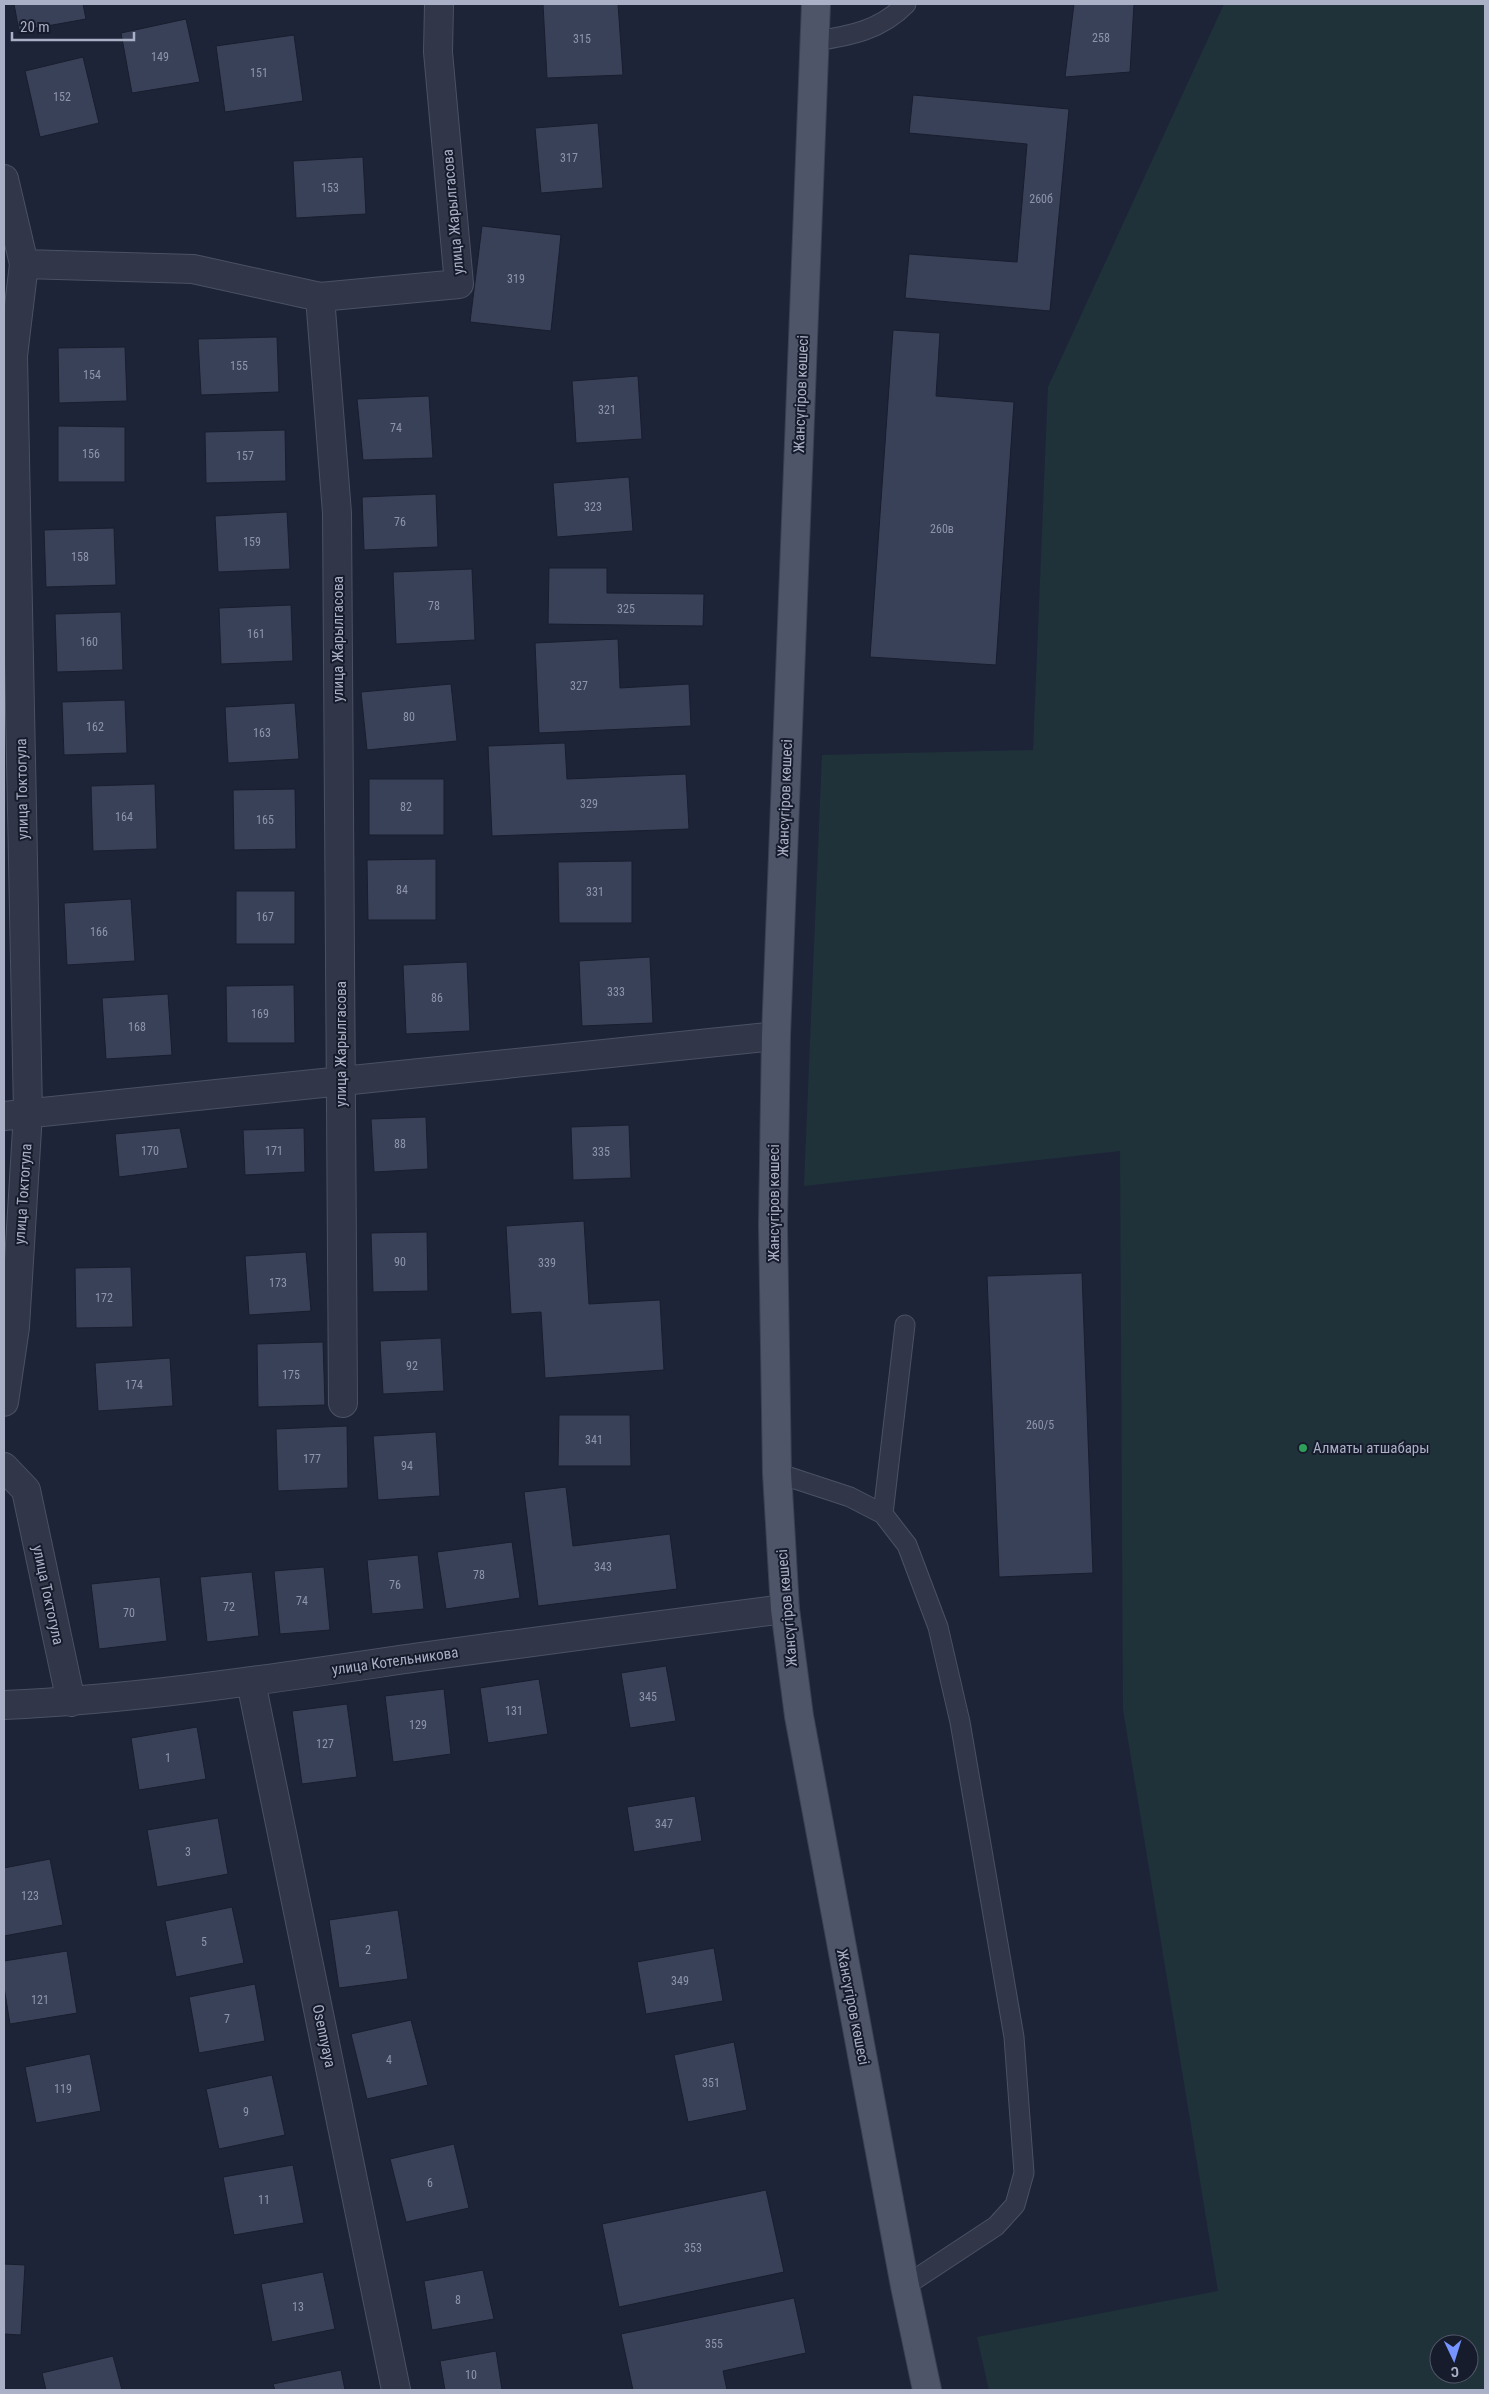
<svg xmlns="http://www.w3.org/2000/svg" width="1489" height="2394" font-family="'Roboto Condensed',sans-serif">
  <rect width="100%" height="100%" fill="#1d2438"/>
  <path fill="#1f3239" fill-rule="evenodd" d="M 1224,4 L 1485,4 L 1485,2390 L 989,2390 L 977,2337 L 1218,2291 L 1123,1709 L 1120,1151 L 804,1186 L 822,755 L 1033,750 L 1048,387 ZM 1439,2344 L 1469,2344 L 1469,2374 L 1439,2374 Z"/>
  <path fill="#394159" stroke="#191e2e" d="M 14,4 L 83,4 L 86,19 L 19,31 Z
    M 543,4 L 618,4 L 623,75 L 547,78 Z
    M 1074,4 L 1134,4 L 1130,72 L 1065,77 Z
    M 186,19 L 200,82 L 132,93 L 121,33 Z
    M 294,35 L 303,101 L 225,112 L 216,46 Z
    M 83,57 L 99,123 L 40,137 L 25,71 Z
    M 913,95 L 1069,109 L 1050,311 L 905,298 L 909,254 L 1017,262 L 1027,144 L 909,133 Z
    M 598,123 L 603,188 L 541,193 L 535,128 Z
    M 363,157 L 366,214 L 296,218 L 293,161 Z
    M 482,226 L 561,235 L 551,331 L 470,322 Z
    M 893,330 L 940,333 L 936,396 L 1014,402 L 996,665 L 870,657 Z
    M 277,337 L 279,392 L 201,395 L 198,339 Z
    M 125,347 L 127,401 L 59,403 L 58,348 Z
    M 638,376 L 642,439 L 576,443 L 572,381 Z
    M 429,396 L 433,458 L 363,460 L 357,399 Z
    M 58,426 L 125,427 L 125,482 L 58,482 Z
    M 285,430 L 286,481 L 206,483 L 205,432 Z
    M 629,477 L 633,531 L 557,537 L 553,483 Z
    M 436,494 L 438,547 L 364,550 L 362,497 Z
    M 287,512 L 290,569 L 218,572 L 215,516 Z
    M 114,528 L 116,585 L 46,587 L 44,530 Z
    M 549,568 L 607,568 L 607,593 L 704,594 L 703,626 L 548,624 Z
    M 472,569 L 475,640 L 396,644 L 393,572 Z
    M 291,605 L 293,661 L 221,664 L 219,608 Z
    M 121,612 L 123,670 L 57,672 L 55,614 Z
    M 618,639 L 620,688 L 689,684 L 691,726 L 539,733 L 535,643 Z
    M 451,684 L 457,741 L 367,750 L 361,692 Z
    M 125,700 L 127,753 L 64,755 L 62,702 Z
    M 295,703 L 299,759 L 228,763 L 225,707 Z
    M 565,743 L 567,779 L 686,774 L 689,829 L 492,836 L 488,746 Z
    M 369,779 L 444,779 L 444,835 L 369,835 Z
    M 155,784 L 157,849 L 93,851 L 91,786 Z
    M 295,789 L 296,849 L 234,850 L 233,790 Z
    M 436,859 L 436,920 L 368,920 L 367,860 Z
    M 632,861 L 632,923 L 559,923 L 558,862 Z
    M 236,891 L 295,891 L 295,944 L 236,944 Z
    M 131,899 L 135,961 L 67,965 L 64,903 Z
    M 650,957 L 653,1023 L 582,1026 L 579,961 Z
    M 467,962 L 470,1031 L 406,1034 L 403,965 Z
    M 294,985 L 295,1043 L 227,1043 L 226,986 Z
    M 168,994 L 172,1055 L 106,1059 L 102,998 Z
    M 426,1117 L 428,1169 L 374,1172 L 371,1119 Z
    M 629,1125 L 631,1178 L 573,1180 L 571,1127 Z
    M 180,1128 L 188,1168 L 119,1177 L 115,1134 Z
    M 304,1128 L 305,1172 L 245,1175 L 243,1130 Z
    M 584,1221 L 589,1304 L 660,1300 L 664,1370 L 545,1378 L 541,1312 L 511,1314 L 506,1226 Z
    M 427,1232 L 428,1291 L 373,1292 L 371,1233 Z
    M 306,1252 L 311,1311 L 249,1315 L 245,1256 Z
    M 131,1267 L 133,1327 L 76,1328 L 75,1268 Z
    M 1082,1273 L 1093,1573 L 999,1577 L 987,1276 Z
    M 441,1338 L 444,1391 L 383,1394 L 380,1341 Z
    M 323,1342 L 325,1405 L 258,1407 L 257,1344 Z
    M 170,1358 L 173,1406 L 98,1411 L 95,1363 Z
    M 559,1415 L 630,1415 L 631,1466 L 558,1466 Z
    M 347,1426 L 348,1488 L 278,1491 L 276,1429 Z
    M 436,1432 L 440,1496 L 378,1500 L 373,1436 Z
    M 566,1487 L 573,1546 L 670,1534 L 677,1589 L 538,1606 L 524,1492 Z
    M 512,1542 L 520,1598 L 446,1609 L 437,1552 Z
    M 418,1555 L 424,1609 L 372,1614 L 367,1560 Z
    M 324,1567 L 330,1630 L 280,1634 L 274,1571 Z
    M 252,1572 L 259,1636 L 207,1642 L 200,1577 Z
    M 160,1577 L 167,1641 L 99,1649 L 91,1584 Z
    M 666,1666 L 676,1721 L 630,1728 L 621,1673 Z
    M 539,1679 L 548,1734 L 488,1743 L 480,1688 Z
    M 444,1689 L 451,1754 L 393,1762 L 385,1696 Z
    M 347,1704 L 357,1777 L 302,1784 L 292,1711 Z
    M 197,1727 L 206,1779 L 139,1790 L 131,1738 Z
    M 695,1796 L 702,1841 L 634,1852 L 627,1807 Z
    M 218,1818 L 228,1874 L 157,1887 L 147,1830 Z
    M 50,1859 L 63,1925 L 4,1936 L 4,1868 Z
    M 232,1907 L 244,1963 L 176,1977 L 165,1921 Z
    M 398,1910 L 408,1979 L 339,1988 L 329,1920 Z
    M 714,1948 L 723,2001 L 646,2014 L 637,1962 Z
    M 67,1951 L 77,2013 L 10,2024 L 4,1987 L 4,1961 Z
    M 255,1984 L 265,2041 L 199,2053 L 189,1997 Z
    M 411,2020 L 428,2085 L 367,2099 L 351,2034 Z
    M 734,2042 L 747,2110 L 688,2122 L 674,2055 Z
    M 90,2054 L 101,2111 L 36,2123 L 25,2067 Z
    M 272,2075 L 285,2135 L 219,2149 L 206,2089 Z
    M 454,2144 L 469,2208 L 406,2222 L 390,2159 Z
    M 293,2165 L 304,2223 L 234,2235 L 223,2177 Z
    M 766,2190 L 784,2272 L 619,2307 L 602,2224 Z
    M 4,2264 L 25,2265 L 21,2335 L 4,2334 Z
    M 483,2270 L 494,2319 L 432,2330 L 424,2281 Z
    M 323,2272 L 335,2329 L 272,2342 L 261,2284 Z
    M 794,2298 L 806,2353 L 723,2371 L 727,2390 L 633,2390 L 621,2334 Z
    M 496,2351 L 502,2390 L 445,2390 L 440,2361 Z
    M 113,2356 L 122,2390 L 46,2390 L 42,2373 Z
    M 341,2370 L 345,2390 L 275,2390 L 273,2384 Z"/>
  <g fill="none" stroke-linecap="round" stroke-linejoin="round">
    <defs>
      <path id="lane" d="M 815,41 C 850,36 881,30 906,4
        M 777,1473 L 850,1497 L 883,1514 L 907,1545 L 938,1627 L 960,1722 L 1014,2037 L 1024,2173 L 1015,2205 L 996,2226 L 905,2286
        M 883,1514 L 905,1325"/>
      <path id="street" d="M 4,179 L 24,264 L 13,356 L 28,1113 L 15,1327 L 4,1402
        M 24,264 L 193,269 L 320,297
        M 4,1116 L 776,1036
        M 343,1403 L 337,513 L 320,297 L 459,284 L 438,52 L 439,4
        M 4,1467 L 26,1490 L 71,1702
        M 251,1682 L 396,2390
        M 4,1705 C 143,1699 282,1677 420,1657 C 542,1640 663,1625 785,1609"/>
      <path id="primary" d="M 816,4 L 776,1036 L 773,1225 L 777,1473 L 785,1609 L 799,1716 L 905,2286 L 927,2390"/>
    </defs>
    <use href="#lane" stroke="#4b5164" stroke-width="21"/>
    <use href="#street" stroke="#4b5164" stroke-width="30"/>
    <use href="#primary" stroke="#3a4052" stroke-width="30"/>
    <use href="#lane" stroke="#313748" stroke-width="19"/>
    <use href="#street" stroke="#313748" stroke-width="28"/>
    <use href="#primary" stroke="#4e5569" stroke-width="28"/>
  </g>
  <circle fill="#2e9e5b" stroke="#171c2c" stroke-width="2" cx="1303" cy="1448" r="5"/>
  <g text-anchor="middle" stroke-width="4" stroke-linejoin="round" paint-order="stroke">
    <g font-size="12" fill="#8e94ab">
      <text x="1101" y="42">258</text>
      <text x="582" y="43">315</text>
      <text x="160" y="61">149</text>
      <text x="259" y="77">151</text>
      <text x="62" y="101">152</text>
      <text x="569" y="162">317</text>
      <text x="330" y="192">153</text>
      <text x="1041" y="203">260б</text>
      <text x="516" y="283">319</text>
      <text x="239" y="370">155</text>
      <text x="92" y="379">154</text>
      <text x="607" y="414">321</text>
      <text x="396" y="432">74</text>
      <text x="91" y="458">156</text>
      <text x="245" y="460">157</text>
      <text x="593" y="511">323</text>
      <text x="400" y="526">76</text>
      <text x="942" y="533">260в</text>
      <text x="252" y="546">159</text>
      <text x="80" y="561">158</text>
      <text x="434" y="610">78</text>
      <text x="626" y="613">325</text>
      <text x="256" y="638">161</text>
      <text x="89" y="646">160</text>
      <text x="579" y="690">327</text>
      <text x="409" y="721">80</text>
      <text x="95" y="731">162</text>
      <text x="262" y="737">163</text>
      <text x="589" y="808">329</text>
      <text x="406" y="811">82</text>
      <text x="124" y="821">164</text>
      <text x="265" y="824">165</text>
      <text x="402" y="894">84</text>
      <text x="595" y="896">331</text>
      <text x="265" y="921">167</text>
      <text x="99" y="936">166</text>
      <text x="616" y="996">333</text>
      <text x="437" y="1002">86</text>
      <text x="260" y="1018">169</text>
      <text x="137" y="1031">168</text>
      <text x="400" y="1148">88</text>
      <text x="150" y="1155">170</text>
      <text x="274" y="1155">171</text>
      <text x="601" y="1156">335</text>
      <text x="400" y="1266">90</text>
      <text x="547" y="1267">339</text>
      <text x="278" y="1287">173</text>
      <text x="104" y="1302">172</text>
      <text x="412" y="1370">92</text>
      <text x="291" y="1379">175</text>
      <text x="134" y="1389">174</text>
      <text x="1040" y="1429">260/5</text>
      <text x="594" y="1444">341</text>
      <text x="312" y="1463">177</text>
      <text x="407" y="1470">94</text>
      <text x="603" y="1571">343</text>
      <text x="479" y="1579">78</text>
      <text x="395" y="1589">76</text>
      <text x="302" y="1605">74</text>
      <text x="229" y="1611">72</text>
      <text x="129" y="1617">70</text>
      <text x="648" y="1701">345</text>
      <text x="514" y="1715">131</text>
      <text x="418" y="1729">129</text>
      <text x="325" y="1748">127</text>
      <text x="168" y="1762">1</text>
      <text x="664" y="1828">347</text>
      <text x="188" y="1856">3</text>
      <text x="30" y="1900">123</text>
      <text x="204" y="1946">5</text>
      <text x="368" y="1954">2</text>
      <text x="680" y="1985">349</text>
      <text x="40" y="2004">121</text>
      <text x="227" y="2023">7</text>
      <text x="389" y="2064">4</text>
      <text x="711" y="2087">351</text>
      <text x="63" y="2093">119</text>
      <text x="246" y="2116">9</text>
      <text x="430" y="2187">6</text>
      <text x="264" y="2204">11</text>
      <text x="693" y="2252">353</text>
      <text x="458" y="2304">8</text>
      <text x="298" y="2311">13</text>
      <text x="714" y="2348">355</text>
      <text x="471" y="2379">10</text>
    </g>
    <g font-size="15" fill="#aab0c6" stroke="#171c2c">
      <text transform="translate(453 212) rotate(-95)" y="5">улица Жарылгасова</text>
      <text transform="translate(801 394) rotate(-88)" y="5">Жансүгіров көшесі</text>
      <text transform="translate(338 639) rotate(-90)" y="5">улица Жарылгасова</text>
      <text transform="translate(22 789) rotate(-91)" y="5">улица Токтогула</text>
      <text transform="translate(785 798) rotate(-88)" y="5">Жансүгіров көшесі</text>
      <text transform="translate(341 1044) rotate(-90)" y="5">улица Жарылгасова</text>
      <text transform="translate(23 1194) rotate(-86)" y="5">улица Токтогула</text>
      <text transform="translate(774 1203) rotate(-90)" y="5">Жансүгіров көшесі</text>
      <text transform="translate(48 1595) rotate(78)" y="5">улица Токтогула</text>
      <text transform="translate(787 1608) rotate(-95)" y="5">Жансүгіров көшесі</text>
      <text transform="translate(395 1661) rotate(-8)" y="5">улица Котельникова</text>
      <text transform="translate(853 2007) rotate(79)" y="5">Жансүгіров көшесі</text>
      <text transform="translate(324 2036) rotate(78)" y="5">Osennyaya</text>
    </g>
    <g font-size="15" fill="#aab0c6" stroke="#171c2c" text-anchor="start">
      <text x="1313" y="1453">Алматы атшабары</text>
    </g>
  </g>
  <rect width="1489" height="2394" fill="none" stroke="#aab0c6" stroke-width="10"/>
  <g transform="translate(1454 2359) rotate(176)"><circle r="24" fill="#171c2c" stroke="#52576a"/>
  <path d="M0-4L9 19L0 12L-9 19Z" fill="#7694ff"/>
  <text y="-8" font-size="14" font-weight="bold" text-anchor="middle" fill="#aab0c6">С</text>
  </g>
  <path d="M12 32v8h122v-8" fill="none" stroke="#aab0c6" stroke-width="2.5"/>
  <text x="20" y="32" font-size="15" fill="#aab0c6" stroke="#171c2c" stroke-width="4" paint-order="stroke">20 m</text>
</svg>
